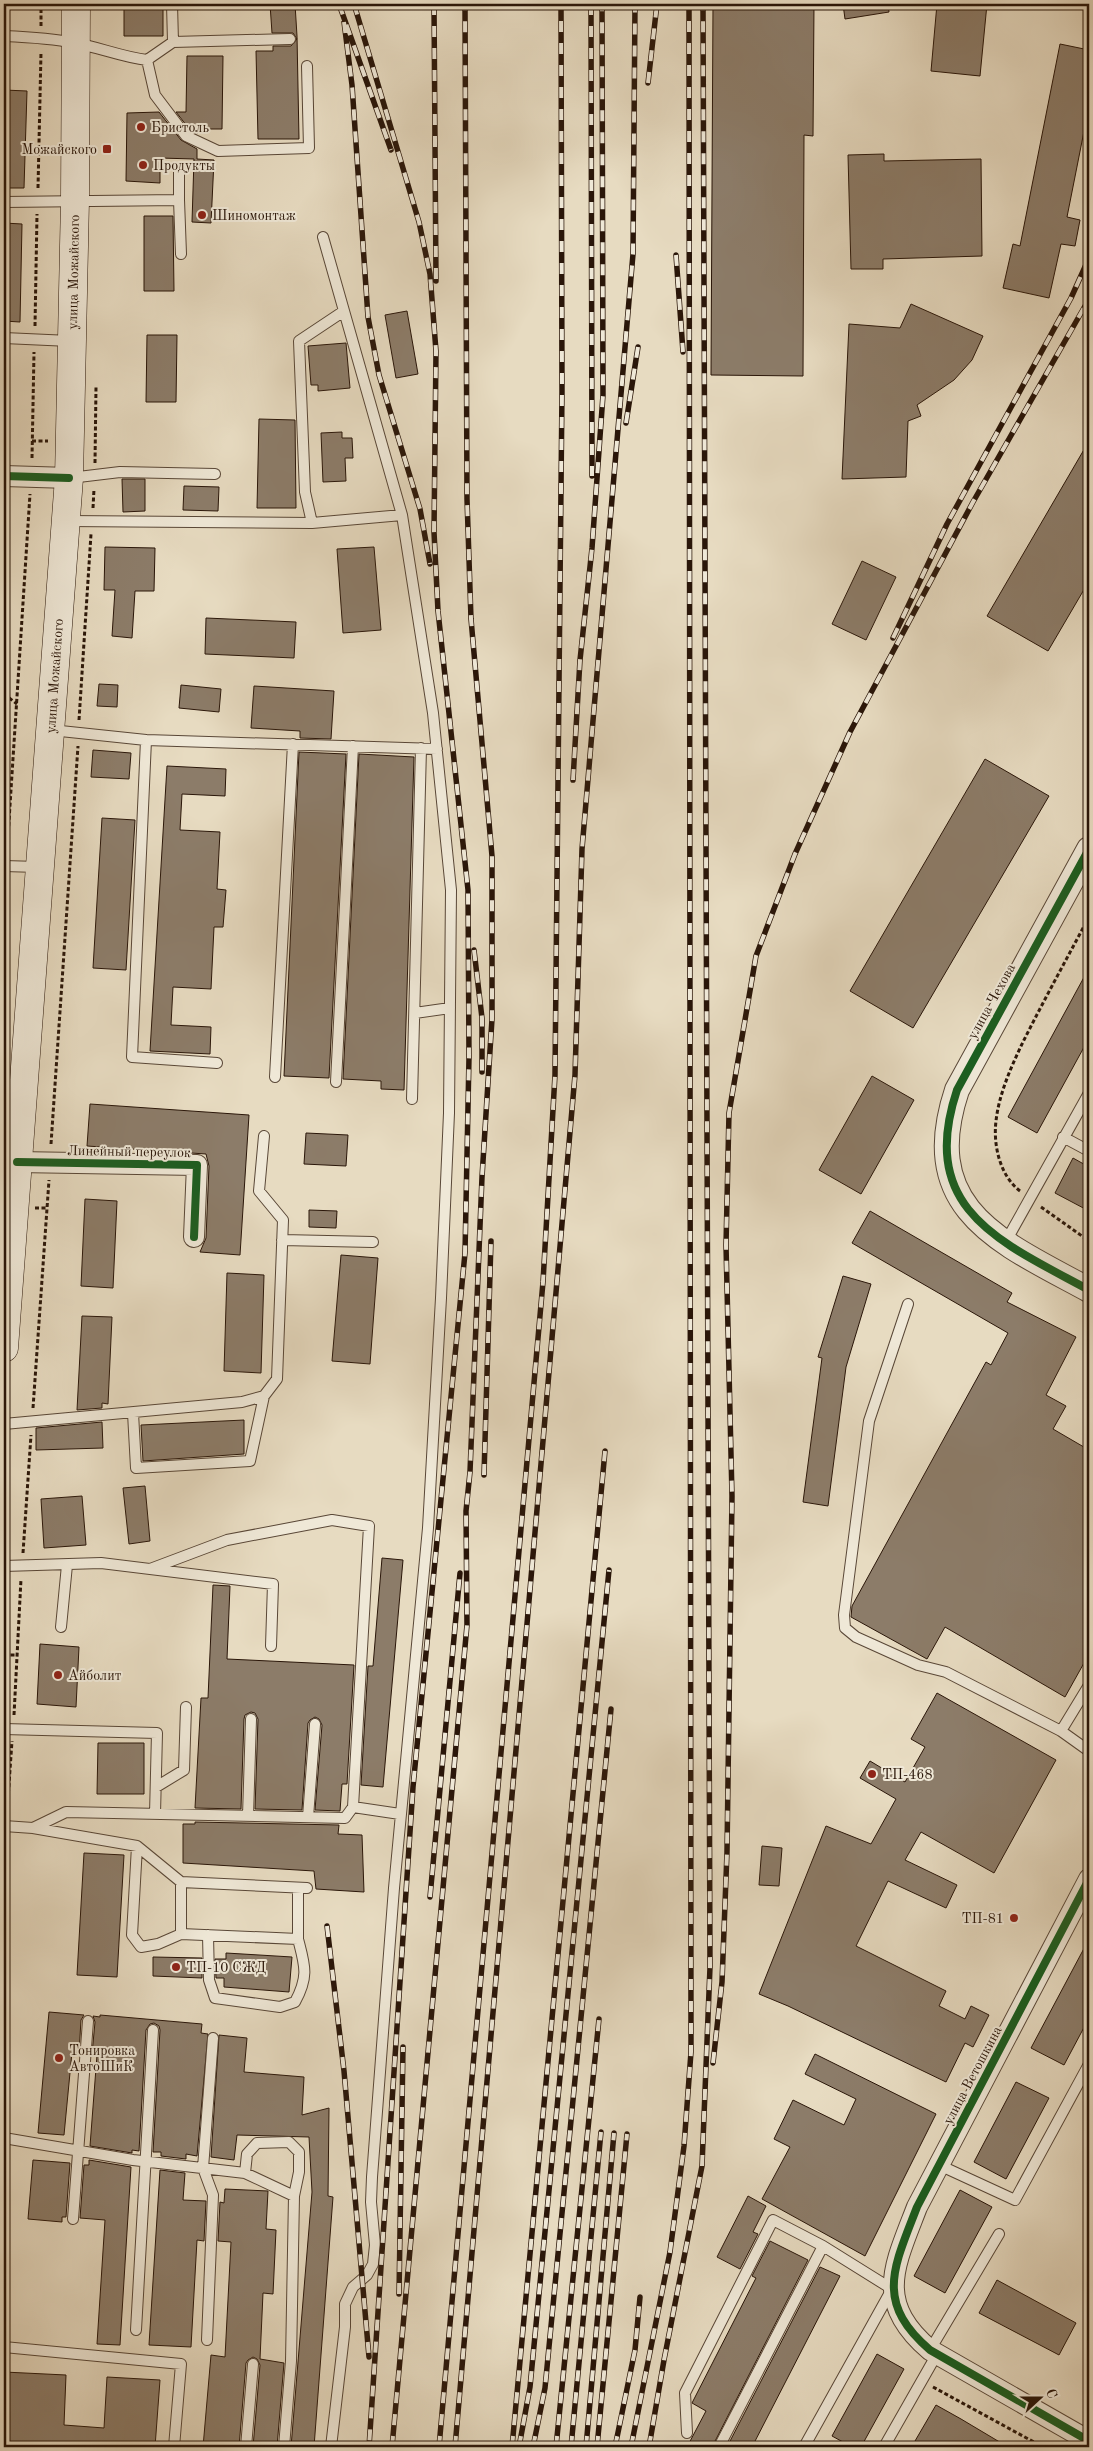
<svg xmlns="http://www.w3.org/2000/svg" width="1093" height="2451" font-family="'Old Standard TT',serif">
  <rect width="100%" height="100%" fill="#e7dbc1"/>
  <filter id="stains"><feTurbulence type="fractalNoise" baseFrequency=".004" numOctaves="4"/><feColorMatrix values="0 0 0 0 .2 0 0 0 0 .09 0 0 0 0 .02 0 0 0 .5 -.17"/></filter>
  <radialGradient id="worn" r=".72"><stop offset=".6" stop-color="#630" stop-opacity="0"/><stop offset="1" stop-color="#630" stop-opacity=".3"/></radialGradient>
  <path fill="#8c7c69" stroke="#2a1609" d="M 124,4 L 163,4 L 163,36 L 124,36 Z
    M 270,4 L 295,4 L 297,36 L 299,139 L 258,139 L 256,51 L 273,51 L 273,46 L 291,46 L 297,39 L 293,33 L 272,33 Z
    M 713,4 L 814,4 L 813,136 L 804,135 L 803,376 L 711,375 Z
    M 843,4 L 888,4 L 889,12 L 845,19 Z
    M 937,4 L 987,4 L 980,76 L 931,71 Z
    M 1060,44 L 1089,50 L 1089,106 L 1067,217 L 1080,220 L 1075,246 L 1061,244 L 1049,298 L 1003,288 L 1013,244 L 1020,246 Z
    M 187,56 L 223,56 L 222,129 L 198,129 L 197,134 L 190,130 L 176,112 L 186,112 Z
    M 4,90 L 27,91 L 24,188 L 4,188 Z
    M 159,112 L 181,140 L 197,149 L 197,159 L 214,160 L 211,223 L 192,222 L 194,159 L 160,158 L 160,183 L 126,181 L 127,113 Z
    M 884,154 L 884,161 L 981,159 L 982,256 L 883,259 L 883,269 L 851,269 L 848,155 Z
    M 144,216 L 173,216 L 174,291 L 144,291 Z
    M 4,223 L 22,224 L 20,322 L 4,321 Z
    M 911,304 L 983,336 L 972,360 L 954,380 L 917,405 L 921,416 L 908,421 L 906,477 L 842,479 L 849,324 L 900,328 Z
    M 407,311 L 418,374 L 396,378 L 385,315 Z
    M 147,335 L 177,335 L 176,402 L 146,402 Z
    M 346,343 L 350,388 L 318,391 L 318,385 L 311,385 L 308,346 Z
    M 259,419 L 295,420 L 296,508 L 257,508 Z
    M 342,432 L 342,438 L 352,438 L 353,458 L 345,458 L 346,481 L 323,482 L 321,433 Z
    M 1089,441 L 1089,581 L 1048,651 L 987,616 Z
    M 122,479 L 145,479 L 145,511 L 123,512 Z
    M 184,486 L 219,487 L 218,511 L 183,510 Z
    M 105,547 L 155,548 L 154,591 L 135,591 L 132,638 L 112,636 L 115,590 L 104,590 Z
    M 374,547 L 381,630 L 343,633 L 337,549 Z
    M 862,561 L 896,577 L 866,640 L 832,624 Z
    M 206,618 L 296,622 L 294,658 L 205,654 Z
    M 99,684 L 118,685 L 117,707 L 97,706 Z
    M 181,685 L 221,689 L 219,712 L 179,708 Z
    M 254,686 L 334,691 L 331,739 L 300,738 L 300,731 L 251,728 Z
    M 93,750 L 131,753 L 129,779 L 91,777 Z
    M 299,752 L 346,754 L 329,1078 L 284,1076 Z
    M 359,754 L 414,757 L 404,1090 L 381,1089 L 381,1081 L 343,1079 Z
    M 985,759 L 1049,796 L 913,1028 L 850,991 Z
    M 167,766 L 226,769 L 225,796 L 182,794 L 180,830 L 220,832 L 217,889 L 226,890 L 223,927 L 214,927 L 211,989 L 173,987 L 171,1025 L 211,1027 L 210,1054 L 150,1051 Z
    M 102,818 L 135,820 L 126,970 L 93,968 Z
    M 1089,968 L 1089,1038 L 1037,1133 L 1008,1117 Z
    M 872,1076 L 914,1100 L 861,1194 L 819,1170 Z
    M 90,1104 L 249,1115 L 240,1255 L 200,1252 L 206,1238 L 209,1166 L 206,1154 L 87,1146 Z
    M 306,1133 L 348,1135 L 346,1166 L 304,1164 Z
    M 1073,1158 L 1089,1167 L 1089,1211 L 1055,1193 Z
    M 85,1199 L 117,1201 L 113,1288 L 81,1286 Z
    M 309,1210 L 337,1211 L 336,1228 L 309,1227 Z
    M 870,1211 L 1012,1293 L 1007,1302 L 1076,1337 L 1046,1395 L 1066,1406 L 1053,1429 L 1089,1450 L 1089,1654 L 1065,1697 L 945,1627 L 927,1659 L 851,1617 L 852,1606 L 986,1362 L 991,1365 L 1008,1333 L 852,1243 Z
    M 341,1255 L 378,1258 L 370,1364 L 332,1361 Z
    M 227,1273 L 264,1275 L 261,1373 L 224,1371 Z
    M 843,1276 L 871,1284 L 846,1367 L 828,1506 L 803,1502 L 822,1358 L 818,1357 Z
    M 82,1316 L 112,1317 L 108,1404 L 102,1403 L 102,1408 L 77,1410 Z
    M 244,1420 L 244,1454 L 143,1461 L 141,1425 Z
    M 102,1422 L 103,1448 L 36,1450 L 36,1428 Z
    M 145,1486 L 150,1541 L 129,1544 L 123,1488 Z
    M 82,1496 L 86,1545 L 44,1548 L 41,1499 Z
    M 382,1558 L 403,1560 L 383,1787 L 361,1785 L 368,1666 L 373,1666 Z
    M 213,1585 L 230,1586 L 227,1659 L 354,1665 L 347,1784 L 342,1784 L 340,1811 L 315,1810 L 322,1725 L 319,1719 L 315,1717 L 310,1720 L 308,1723 L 302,1810 L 255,1809 L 258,1719 L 255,1713 L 251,1712 L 245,1715 L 244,1719 L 241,1809 L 195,1808 L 201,1698 L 208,1698 Z
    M 40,1644 L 79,1647 L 76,1707 L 37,1704 Z
    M 937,1693 L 1056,1760 L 994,1873 L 921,1832 L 905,1860 L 957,1885 L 946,1908 L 888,1881 L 856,1946 L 946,1991 L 939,2006 L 965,2019 L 971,2006 L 989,2015 L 973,2047 L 965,2043 L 946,2082 L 788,2006 L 759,1994 L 826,1826 L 871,1844 L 896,1799 L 860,1778 L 870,1761 L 905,1782 L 925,1747 L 911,1739 Z
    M 98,1743 L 144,1743 L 144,1794 L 97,1794 Z
    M 195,1822 L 339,1825 L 338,1834 L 362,1835 L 364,1892 L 316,1889 L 314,1871 L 183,1863 L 183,1824 L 195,1824 Z
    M 762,1846 L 782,1848 L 779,1886 L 759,1885 Z
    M 84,1853 L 124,1855 L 117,1977 L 77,1975 Z
    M 1089,1939 L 1089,2018 L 1064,2065 L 1031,2048 Z
    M 226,1953 L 292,1957 L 289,1992 L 224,1987 L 224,1978 L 216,1978 L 215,1959 L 226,1959 Z
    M 153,1957 L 202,1958 L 202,1978 L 153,1976 Z
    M 49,2012 L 84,2015 L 81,2020 L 79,2053 L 72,2052 L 64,2135 L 38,2133 Z
    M 100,2015 L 202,2024 L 201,2033 L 208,2034 L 197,2156 L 186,2154 L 186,2159 L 161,2156 L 161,2152 L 153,2152 L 160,2030 L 159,2026 L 154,2023 L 150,2024 L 146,2030 L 139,2151 L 132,2150 L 132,2153 L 90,2146 L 97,2055 L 92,2054 L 95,2022 L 93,2016 L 100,2017 Z
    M 219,2035 L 247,2038 L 244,2072 L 304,2077 L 302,2115 L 329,2108 L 328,2196 L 333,2197 L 314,2447 L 291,2447 L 312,2192 L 309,2137 L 237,2135 L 234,2160 L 211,2157 Z
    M 815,2054 L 936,2114 L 865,2256 L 762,2199 L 790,2147 L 774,2139 L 793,2100 L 844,2125 L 856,2099 L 805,2074 Z
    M 1016,2082 L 1049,2098 L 1006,2179 L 974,2162 Z
    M 33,2160 L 70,2163 L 66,2217 L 62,2217 L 62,2222 L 28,2219 Z
    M 89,2160 L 131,2167 L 120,2345 L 97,2344 L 105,2220 L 80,2218 L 84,2165 L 89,2165 Z
    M 160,2170 L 185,2173 L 183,2200 L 206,2201 L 204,2241 L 197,2240 L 191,2347 L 149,2345 Z
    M 225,2189 L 268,2191 L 266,2229 L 276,2230 L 273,2294 L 263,2293 L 260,2359 L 284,2363 L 277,2447 L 253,2447 L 260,2365 L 257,2359 L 253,2357 L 248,2360 L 246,2363 L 239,2447 L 203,2447 L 211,2355 L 225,2357 L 231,2242 L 218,2241 L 220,2202 L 224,2203 Z
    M 960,2190 L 992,2207 L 945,2293 L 914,2276 Z
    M 748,2196 L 766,2206 L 753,2232 L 758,2234 L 740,2269 L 717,2257 Z
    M 770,2241 L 808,2260 L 712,2447 L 687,2447 L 706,2411 L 692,2403 L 756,2278 L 752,2276 Z
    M 820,2267 L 840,2276 L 752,2447 L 727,2447 Z
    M 997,2280 L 1076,2323 L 1059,2355 L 979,2313 Z
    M 877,2354 L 904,2369 L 861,2447 L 852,2447 L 832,2436 Z
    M 4,2372 L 66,2375 L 64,2425 L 104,2428 L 107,2377 L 160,2380 L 155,2447 L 4,2447 Z
    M 936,2405 L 961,2419 L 1008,2447 L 925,2447 L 915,2441 Z"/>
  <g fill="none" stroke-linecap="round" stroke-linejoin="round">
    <defs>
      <path id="service" d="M 172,4 L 173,42
        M 4,36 C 28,37 51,38 74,43 C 99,47 122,57 147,60 L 155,95 L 186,136 L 218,151 L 309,148 L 307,66
        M 147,60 L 173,42 L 290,39
        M 179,200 L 181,254
        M 4,202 L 179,200 L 179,170
        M 323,237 L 402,515 L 433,713 L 451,890 L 449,1113 L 441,1298 L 428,1528 L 394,1888 L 372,2177 L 371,2202 L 375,2245 L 373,2264 L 367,2275 L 353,2287 L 345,2304 L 345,2327 L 331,2447
        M 4,338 L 70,341
        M 70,478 L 120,472 L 215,474
        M 67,521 L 312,523 L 402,515
        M 312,523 L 305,492 L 299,341 L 344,311
        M 51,730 L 146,740 L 132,1057 L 217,1063
        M 146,740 L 437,749
        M 4,866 L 38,867
        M 415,1013 L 450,1008
        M 275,1077 L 293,744
        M 336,1082 L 353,746
        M 412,1099 L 421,748
        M 1063,1137 L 1089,1151
        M 282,1240 L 373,1242
        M 1005,1243 L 1089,1093
        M 908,1304 L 869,1421 L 844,1615 L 845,1628 L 856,1637 L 918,1665 L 946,1672 L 1061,1731
        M 133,1413 L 136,1468 L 250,1461 L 264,1396
        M 4,1424 L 242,1402 L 264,1396 L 277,1379 L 283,1220 L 259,1191 L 264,1136
        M 4,1566 L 101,1563 L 273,1584 L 271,1646
        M 61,1627 L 67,1565
        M 1089,1685 L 1061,1731 L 1089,1751
        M 4,1729 L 157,1733 L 155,1814
        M 156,1787 L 184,1770 L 186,1707
        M 353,1807 L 400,1814
        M 248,1816 L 251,1719
        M 308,1817 L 315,1724
        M 4,1826 L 33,1828 L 66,1812 L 345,1818 L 353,1807 L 369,1526 L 332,1520 L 227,1540 L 150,1569
        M 33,1828 L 137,1846 L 181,1882 L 307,1888
        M 137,1846 L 132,1935 L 141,1947 L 158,1944 L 181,1934 L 181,1882
        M 181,1934 L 298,1939 L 298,1888
        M 208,1935 L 209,1980 L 215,1998 L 280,2007 L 295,2002 C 309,1976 305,1966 298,1939
        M 4,2138 L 133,2160 L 245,2173 L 294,2196 L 291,2361 L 284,2447
        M 939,2165 L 1015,2200 L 1089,2064
        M 245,2173 L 247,2154 L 257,2143 L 289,2142 L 299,2152 L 299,2172 L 294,2196
        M 73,2219 L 88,2021
        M 136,2330 L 153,2030
        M 207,2340 L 213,2195 L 203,2168 L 213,2038
        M 4,2347 L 181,2364 L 174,2447
        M 930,2350 L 999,2234
        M 687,2433 L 685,2393 L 773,2220 L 823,2246 L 892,2289 L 804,2447
        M 246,2447 L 253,2364
        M 719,2447 L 823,2246
        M 884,2447 L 937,2354"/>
      <path id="minor" d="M 4,476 L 69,478
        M 17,1162 L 197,1165 L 194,1237
        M 1089,1879 L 917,2207 C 894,2267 874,2302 930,2350 L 1089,2441"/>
      <path id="tertiary" d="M 1089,849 L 957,1090 C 917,1210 1001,1242 1089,1290"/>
      <path id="secondary" d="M 4,1348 L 69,478 L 75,200 L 76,4"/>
    </defs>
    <use href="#service" stroke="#594737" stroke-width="12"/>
    <use href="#minor" stroke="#594737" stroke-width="22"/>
    <use href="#tertiary" stroke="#594737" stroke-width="26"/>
    <use href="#secondary" stroke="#2a1609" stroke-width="29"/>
    <path stroke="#2a1609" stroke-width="3" stroke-dasharray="4 2.5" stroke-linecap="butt" d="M 41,26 L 41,4
      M 38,188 L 41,52
      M 35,326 L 37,214
      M 32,441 L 48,441
      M 32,458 L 34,352
      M 95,463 L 96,387
      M 93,508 L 94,489
      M 4,694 L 17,704
      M 79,720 L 91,534
      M 7,852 L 30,494
      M 4,898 L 5,878
      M 51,1144 L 78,746
      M 1020,1191 C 1000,1176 993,1145 996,1121 C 999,1094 1011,1067 1023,1042 C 1044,1000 1067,958 1089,917
      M 1041,1207 L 1089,1241
      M 35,1208 L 47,1208
      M 33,1408 L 49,1180
      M 23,1553 L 31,1435
      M 4,1655 L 18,1655
      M 14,1715 L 21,1579
      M 7,1813 L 12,1741
      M 4,1869 L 6,1839
      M 933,2387 L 1043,2447"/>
    <use href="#service" stroke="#efe8d7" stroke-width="10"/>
    <use href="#minor" stroke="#efe8d7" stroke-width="20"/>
    <use href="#tertiary" stroke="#efe8d7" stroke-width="24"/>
    <use href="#secondary" stroke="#efe8d7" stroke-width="28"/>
    <defs>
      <path id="rail" d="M 339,4 L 391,150
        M 354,4 L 419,222 L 430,274 L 436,351 L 434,532 L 438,611 L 468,890 L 469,1057 L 465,1253 L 413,1787 L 369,2447
        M 434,4 L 436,281
        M 591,4 L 592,476
        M 344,22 L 352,85 L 368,317 L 379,375 L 420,509 L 430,564
        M 648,83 L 657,4
        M 676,255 L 683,352
        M 626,423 L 638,347
        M 893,638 L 947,524 L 1071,298 L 1089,258
        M 573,780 L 580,660 L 592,548 L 603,395 L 602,4
        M 474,950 L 482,1018 L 482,1072
        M 484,1475 L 491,1241
        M 430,1897 L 460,1573
        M 327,1926 L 344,2071 L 369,2357
        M 713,2063 L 722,1982 L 727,1852 L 732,1496 L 726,1245 L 729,1113 L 756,956 L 795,854 L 850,732 L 973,502 L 1089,299
        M 399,2294 L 403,2047
        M 392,2447 L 467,1625 L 466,1511 L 470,1472 L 482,1177 L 492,1019 L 492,856 L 471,619 L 467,499 L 465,4
        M 439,2447 L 543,1282 L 555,1075 L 562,391 L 561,4
        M 455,2447 L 575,1075 L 582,849 L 633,254 L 635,4
        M 512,2447 L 605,1451
        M 519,2447 L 530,2387 L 609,1570
        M 533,2447 L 545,2388 L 611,1709
        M 556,2447 L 599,2019
        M 571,2447 L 601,2132
        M 586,2447 L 614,2133
        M 597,2447 L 627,2134
        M 615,2447 L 635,2350 L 640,2297
        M 631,2447 L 670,2252 L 684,2146 L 691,2052 L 689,4
        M 649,2447 L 664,2360 L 702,2166 L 710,1967 L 703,4"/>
    </defs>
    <use href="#rail" stroke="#2a1609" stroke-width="5.5"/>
    <use href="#rail" stroke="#efe8d7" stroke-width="4" stroke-dasharray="11" stroke-linecap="butt"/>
    <defs>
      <path id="cycleway" d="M 4,476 L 69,478
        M 1089,849 L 957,1090 C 917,1210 1001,1242 1089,1290
        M 17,1162 L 197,1165 L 194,1237
        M 1089,1879 L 917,2207 C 894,2267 874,2302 930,2350 L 1089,2441"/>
    </defs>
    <use href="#cycleway" stroke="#efe8d7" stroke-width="11"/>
    <use href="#cycleway" stroke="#1b5e20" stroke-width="8"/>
  </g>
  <g fill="#8f2418" stroke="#efe8d7" stroke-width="2">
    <circle cx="141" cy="127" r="5"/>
    <rect x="102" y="144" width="10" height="10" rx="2.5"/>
    <circle cx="143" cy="165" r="5"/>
    <circle cx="202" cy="215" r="5"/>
    <circle cx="58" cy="1675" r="5"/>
    <circle cx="872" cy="1774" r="5"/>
    <circle cx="1014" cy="1918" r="5"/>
    <circle cx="176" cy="1967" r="5"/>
    <circle cx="59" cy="2058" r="5"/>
  </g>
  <g text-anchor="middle" stroke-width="4" stroke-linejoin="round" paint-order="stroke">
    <g font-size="14" fill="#2a1609" stroke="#efe8d7" text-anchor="start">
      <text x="151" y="132">Бристоль</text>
      <text x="97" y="154" text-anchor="end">Можайского</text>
      <text x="153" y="170">Продукты</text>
      <text x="212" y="220">Шиномонтаж</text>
      <text x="68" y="1680">Айболит</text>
      <text x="882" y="1779">ТП-468</text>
      <text x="1004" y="1923" text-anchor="end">ТП-81</text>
      <text x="186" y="1972">ТП-10 СЖД</text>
      <text x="69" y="2055">Тонировка<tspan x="69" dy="16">АвтоШиК</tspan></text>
    </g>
    <g font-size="14" fill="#2a1609" stroke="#efe8d7">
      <text transform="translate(73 272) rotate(-89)" y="5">улица Можайского</text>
      <text transform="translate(54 676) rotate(-86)" y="5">улица Можайского</text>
      <text transform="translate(991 1001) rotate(-61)" y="5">улица Чехова</text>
      <text transform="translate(129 1151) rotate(1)" y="5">Линейный переулок</text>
      <text transform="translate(972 2075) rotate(-62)" y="5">улица Ветошкина</text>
    </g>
  </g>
  <rect width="1093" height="2451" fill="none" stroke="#e7dbc1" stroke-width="20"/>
  <rect x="5" y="5" width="1083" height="2441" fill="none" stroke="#2a1609" stroke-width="2.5"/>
  <rect x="10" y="10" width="1073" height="2431" fill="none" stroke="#2a1609"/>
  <g transform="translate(1040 2398) rotate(69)" stroke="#efe8d7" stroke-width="4" paint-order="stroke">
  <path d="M0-4L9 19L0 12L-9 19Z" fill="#2a1609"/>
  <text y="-8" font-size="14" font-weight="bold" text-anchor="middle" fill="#2a1609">С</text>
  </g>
  <rect width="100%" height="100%" filter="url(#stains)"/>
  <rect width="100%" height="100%" fill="url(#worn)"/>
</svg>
